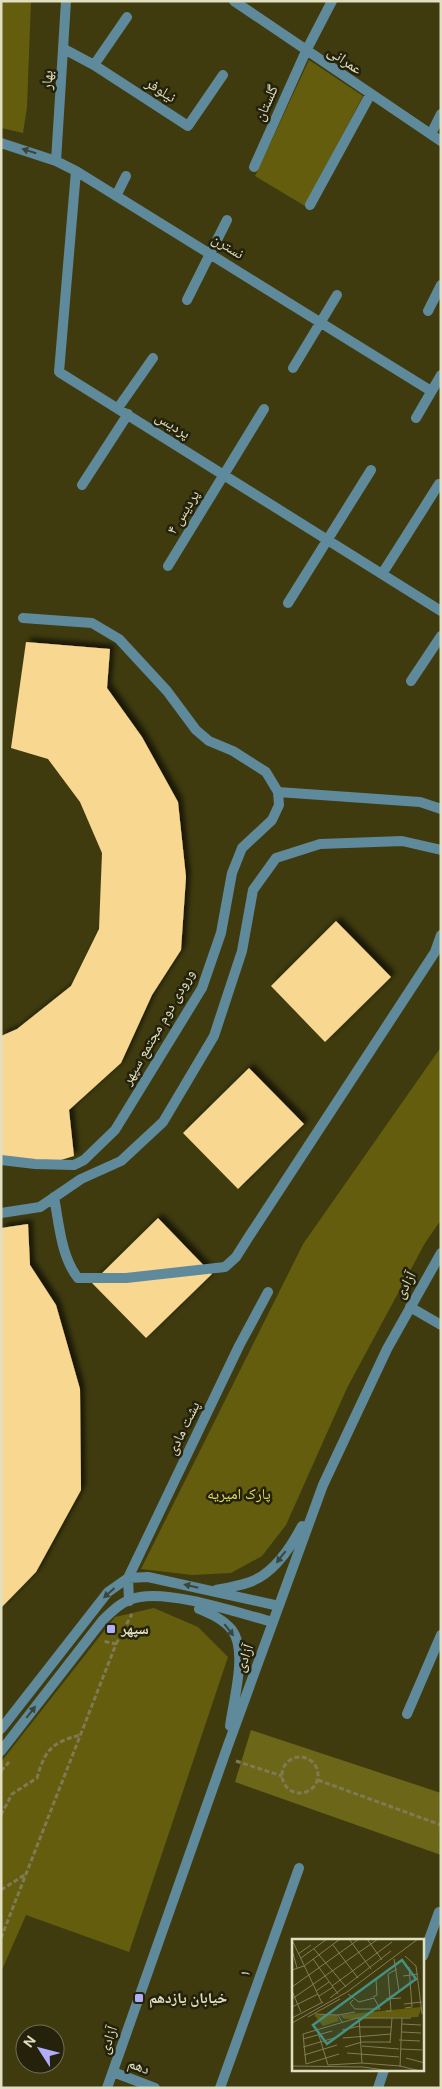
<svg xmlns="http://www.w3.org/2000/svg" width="442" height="2089" font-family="'DM Sans','Noto Naskh Arabic',sans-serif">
  <defs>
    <filter id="shadow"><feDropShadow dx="4.5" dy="-4.5" stdDeviation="2.5" flood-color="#0009"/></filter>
  </defs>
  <rect width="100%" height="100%" fill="#3f3b0f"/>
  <path fill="#635d0d" d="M 1,1 L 31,1 L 27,107 L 23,133 L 1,128 Z
    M 309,60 L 363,96 L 305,206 L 255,176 Z
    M 441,1047 L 441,1220 L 425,1243 L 347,1388 L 286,1525 L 262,1556 L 231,1573 L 192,1575 L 141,1569 L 303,1244 Z
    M 154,1608 L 198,1627 L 228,1657 L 129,1952 L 26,1915 L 1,1972 L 1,1762 L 115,1617 Z"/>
  <path fill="#6c6618" d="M 251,1730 L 441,1793 L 441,1855 L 235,1782 Z"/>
  <path fill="#f8d791" filter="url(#shadow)" d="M 26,642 L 110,649 L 107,688 L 142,737 L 178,802 L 186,877 L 181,950 L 152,995 L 121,1063 L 69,1110 L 74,1156 L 35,1168 L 1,1160 L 1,1036 L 17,1029 L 71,986 L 99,929 L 102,853 L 80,802 L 48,759 L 11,748 Z
    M 336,921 L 391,977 L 325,1042 L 271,986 Z
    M 249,1068 L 304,1124 L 238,1189 L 183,1133 Z
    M 158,1218 L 212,1274 L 146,1338 L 92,1283 Z
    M 28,1224 L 30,1265 L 56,1305 L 80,1389 L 81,1490 L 36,1572 L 1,1608 L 1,1228 Z"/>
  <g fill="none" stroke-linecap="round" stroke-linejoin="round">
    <path stroke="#7e7a54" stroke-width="3" stroke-dasharray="5 2.5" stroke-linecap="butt" d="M 116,1644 L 132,1614
      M282 1775a18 18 0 1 1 36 0a18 18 0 1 1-36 0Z
      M 236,1761 L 282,1776
      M 1,1771 L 9,1762
      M 318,1780 L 441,1825
      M 1,1815 L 12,1794 L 37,1778 C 45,1750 51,1743 80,1735
      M 1,1890 L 26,1874
      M 1,1938 L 116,1644 L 103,1641"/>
    <path stroke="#5f8a9b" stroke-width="10" d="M 234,1 L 441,141
      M 64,49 L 94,65 L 188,126 L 223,75
      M 94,65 L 127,17
      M 431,134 L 441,114
      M 1,143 L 56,161 L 76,171 L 431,391
      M 56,161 L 66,1
      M 254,167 L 306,51 L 332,1
      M 76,171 L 59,372 L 441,611
      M 116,196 L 126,176
      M 310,205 L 370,95
      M 187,300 L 227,220
      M 428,311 L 441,285
      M 293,368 L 337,295
      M 118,408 L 153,358
      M 416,418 L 441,375
      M 82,485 L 128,414
      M 168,566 L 264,409
      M 382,574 L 439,484
      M 288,603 L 371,470
      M 411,681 L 441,636
      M 278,792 L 420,802 L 441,809
      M 1,1160 L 35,1164 L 74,1165 L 84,1160 L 115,1130 L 202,988 L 221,933 L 232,873 L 242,848 L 272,820 L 279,805 L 278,792 L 266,772 L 233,751 L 209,741 L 196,730 L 167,691 L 119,639 L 92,623 L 23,618
      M 54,1197 C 59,1223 61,1257 78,1278 L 126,1278 L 225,1267 L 236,1257 L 248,1238 L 435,952 L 441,935
      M 1,1213 L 40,1207 L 81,1179 L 121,1161 L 163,1122 L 214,1036 L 242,951 L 253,890 L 276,858 L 320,844 L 402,841 L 441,850
      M 128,1578 L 239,1346 L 268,1292
      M 407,1714 L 441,1635
      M 423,1956 L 439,1912
      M 220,2088 L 299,1868
      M 378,2088 L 384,2070"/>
    <path stroke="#5f8a9b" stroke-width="10" d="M 410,1307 L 441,1325
      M 128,1578 L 129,1601
      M 216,1590 C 227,1588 239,1586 250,1582 C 273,1574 291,1547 302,1526
      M 199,1609 C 211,1614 223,1619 232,1630 C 248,1651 233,1702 230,1726
      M 1,1729 L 108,1592 L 128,1578 L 148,1577 L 279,1606
      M 1,1751 L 102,1621 C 113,1610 124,1599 140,1597 C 174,1591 238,1613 273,1622
      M 113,2072 L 155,2088
      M 107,2088 L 227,1748 L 323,1485 L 387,1349 L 441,1253"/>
  </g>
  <defs><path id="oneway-solid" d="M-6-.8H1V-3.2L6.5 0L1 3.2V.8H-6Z" transform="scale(1.25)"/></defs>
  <g fill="#39463d">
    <use href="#oneway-solid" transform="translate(29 151) rotate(-163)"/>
    <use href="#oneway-solid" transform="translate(281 1557) rotate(128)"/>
    <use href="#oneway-solid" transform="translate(191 1586) rotate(-167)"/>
    <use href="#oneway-solid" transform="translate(109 1593) rotate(138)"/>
    <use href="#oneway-solid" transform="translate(229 1630) rotate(52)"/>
    <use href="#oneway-solid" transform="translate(31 1712) rotate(-52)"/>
  </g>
  <g fill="#b0aefa" stroke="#24220a" stroke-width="2">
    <rect x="106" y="1624" width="10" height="10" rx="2.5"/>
    <rect x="134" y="1993" width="10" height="10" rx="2.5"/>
  </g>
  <g text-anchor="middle" stroke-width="5" stroke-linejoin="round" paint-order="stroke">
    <g font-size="15" fill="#e1dfc2" stroke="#24220a">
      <text transform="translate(345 60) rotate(34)" y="5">عمرانی</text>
      <text transform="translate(47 80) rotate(-86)" y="5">بهار</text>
      <text transform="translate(161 90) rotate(33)" y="5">نیلوفر</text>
      <text transform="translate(266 103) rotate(-66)" y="5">گلستان</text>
      <text transform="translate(228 246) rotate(32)" y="5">نسترن</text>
      <text transform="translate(173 425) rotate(32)" y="5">پردیس</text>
      <text transform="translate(183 512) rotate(-59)" y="5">پردیس ۴</text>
      <text transform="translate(158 1027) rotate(-60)" y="5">ورودی دوم مجتمع سپهر</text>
      <text transform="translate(405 1285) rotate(-61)" y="5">آزادی</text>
      <text transform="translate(183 1428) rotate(-64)" y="5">پشت مادی</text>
      <text transform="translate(244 1658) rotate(-70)" y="5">آزادی</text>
      <text transform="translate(245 1973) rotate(-70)" y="5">۱</text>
      <text transform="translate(108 2040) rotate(-71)" y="5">آزادی</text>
      <text transform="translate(139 2066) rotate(21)" y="5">دهم</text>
    </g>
    <g font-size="15" fill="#e9df5e" stroke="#24220a">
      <text x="239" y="1499">پارک امیریه</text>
    </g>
    <g font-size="15" font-weight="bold" fill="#e1dfc2" stroke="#24220a" text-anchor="start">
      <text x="121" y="1634">سپهر</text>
      <text x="149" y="2003">خیابان یازدهم</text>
    </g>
  </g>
  <g transform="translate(292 1939)">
    <rect width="132" height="132" fill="#3f3b0f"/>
    <path d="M 130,68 L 126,78 L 52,80 L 48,76 ZM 22,76 L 45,76 L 47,82 L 31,87 Z" fill="#635d0d"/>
    <path fill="none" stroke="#807d57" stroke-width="1" d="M 57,0 L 79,30M 75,0 L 90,21M 1,3 L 30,64M 41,6 L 66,39M 22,10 L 54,48M 1,14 L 5,29M 6,15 L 19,6M 113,17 L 124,27 L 130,75M 9,19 L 35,0M 21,20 L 46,55M 102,20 L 107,52M 0,31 L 12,27 L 48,0M 111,37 L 126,35M 40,47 L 100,3M 0,48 L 67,0M 0,52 L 9,73M 24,52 L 37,43M 56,55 L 67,63 L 82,59 L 88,70 L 63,70 L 58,64 L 61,61M 27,57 L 41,48M 81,58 L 85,56 L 84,41M 38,59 L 99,12M 0,60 L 86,0M 94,60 L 109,59M 112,65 L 130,63M 0,68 L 26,55M 113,69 L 120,68 L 117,28M 94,72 L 99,72 L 96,35 L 105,30M 23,75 L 46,76 L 50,83M 46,76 L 63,73M 16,78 L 48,60M 0,79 L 31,63M 67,79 L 70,124M 0,84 L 55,53 L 126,0M 110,85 L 129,86M 68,88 L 99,88M 25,90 L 36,126 L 70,124 L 108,127 L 128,132M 50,91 L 68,87M 110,93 L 129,94M 51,99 L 99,95M 11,100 L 40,92M 107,101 L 128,102M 98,104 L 100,79M 70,107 L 107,110M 11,108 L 42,99M 53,108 L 70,103 L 98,103M 109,110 L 130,111M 55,114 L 107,118M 47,115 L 14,125 L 11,95 L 65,79 L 119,79M 12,116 L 45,106M 114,119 L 133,124M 0,127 L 71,128 L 99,132M 108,128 L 110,79"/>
    <path fill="#449083" fill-opacity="0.15" stroke="#449083" stroke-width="2.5" d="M 110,21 L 124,40 L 35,105 L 21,86 Z"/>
    <rect width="132" height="132" fill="none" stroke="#e1dfc2" stroke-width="2.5"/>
  </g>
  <rect width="442" height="2089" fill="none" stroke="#e1dfc2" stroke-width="5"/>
  <g transform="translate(40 2049) rotate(306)"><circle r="24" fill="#24220a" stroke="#706e54"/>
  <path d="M0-4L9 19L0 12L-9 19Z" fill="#b0aefa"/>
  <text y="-8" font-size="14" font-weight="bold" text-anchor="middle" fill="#e1dfc2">N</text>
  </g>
</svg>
